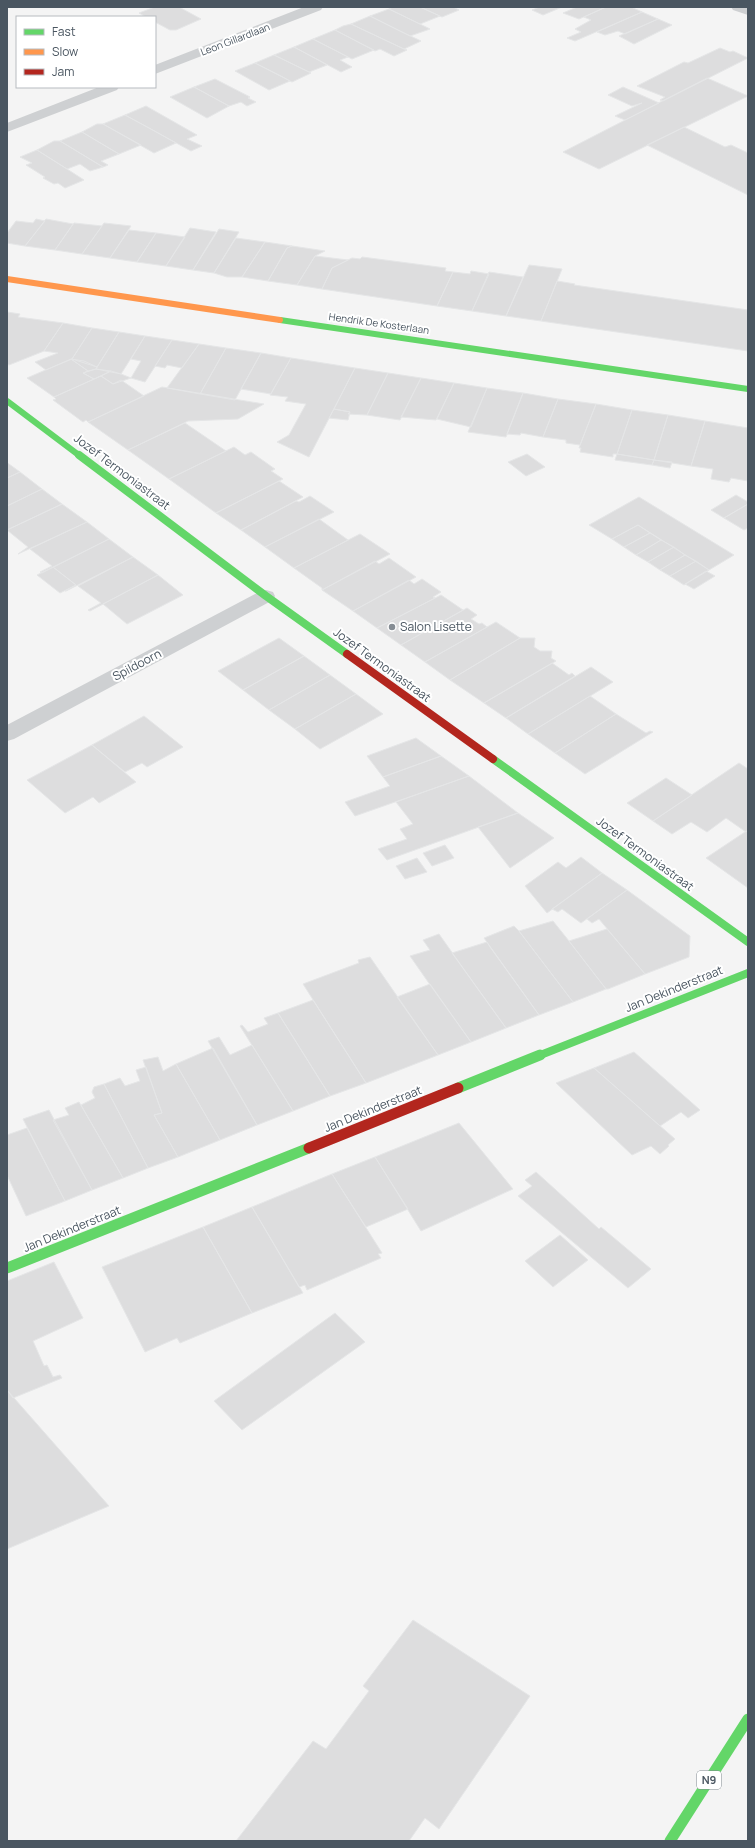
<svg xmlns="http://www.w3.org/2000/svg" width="755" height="1848" font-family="Manrope,sans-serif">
  <rect width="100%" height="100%" fill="#f4f4f4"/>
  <path fill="#ddddde" stroke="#e5e6e7" d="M 155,7 L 179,7 L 201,19 L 176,30 L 170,30 L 155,22 L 155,17 L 146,17 L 139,13 Z
    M 393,7 L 420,7 L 440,16 L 420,24 L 389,9 Z
    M 420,7 L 453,7 L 459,10 L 442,17 Z
    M 540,7 L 562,7 L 543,15 L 532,10 Z
    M 577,7 L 606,7 L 579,19 L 563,13 Z
    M 606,7 L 631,7 L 642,12 L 575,41 L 567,38 L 581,32 L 575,29 L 591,20 L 584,17 Z
    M 389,9 L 428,28 L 430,29 L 410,36 L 370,16 Z
    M 642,12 L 658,19 L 625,34 L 618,31 L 605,35 L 597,32 Z
    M 370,16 L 400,31 L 421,41 L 404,49 L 351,24 Z
    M 658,19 L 672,25 L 634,44 L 619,36 Z
    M 351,24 L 404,49 L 407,50 L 394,56 L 380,49 L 375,51 L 335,30 L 343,26 Z
    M 335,30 L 362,44 L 374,50 L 352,59 L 313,39 Z
    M 313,39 L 348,57 L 340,60 L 352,67 L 341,72 L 294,47 Z
    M 294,47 L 320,61 L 327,65 L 309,72 L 274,55 Z
    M 720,48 L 730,52 L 733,51 L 748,58 L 663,101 L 660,100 L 665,97 L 637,86 L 684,62 L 688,63 Z
    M 274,55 L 309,72 L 311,73 L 292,82 L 255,63 Z
    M 255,63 L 281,76 L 290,81 L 269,90 L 235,71 Z
    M 707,78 L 748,96 L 599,169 L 563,152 Z
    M 215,79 L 250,97 L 248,98 L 256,102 L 247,106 L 241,102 L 229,106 L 194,87 Z
    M 194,87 L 229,106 L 207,118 L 170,97 Z
    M 623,87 L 659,103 L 625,120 L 615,116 L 642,103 L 632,106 L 608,95 Z
    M 146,106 L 197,135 L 187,139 L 202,146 L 191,151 L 125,115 Z
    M 125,115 L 151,129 L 176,143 L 154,153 L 103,124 Z
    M 97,124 L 103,124 L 141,145 L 119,154 L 82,132 Z
    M 684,127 L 725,147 L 731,145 L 748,153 L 748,195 L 647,145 Z
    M 82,132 L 107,147 L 119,154 L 101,161 L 108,165 L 103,167 L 60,141 Z
    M 54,141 L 60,141 L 103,167 L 90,171 L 80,164 L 67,169 L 37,150 Z
    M 37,150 L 67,169 L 84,180 L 65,188 L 58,183 L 54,184 L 43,178 L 45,177 L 26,165 L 32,163 L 20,157 Z
    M 36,219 L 45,221 L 25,246 L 7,243 L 7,233 L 16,221 L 33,223 Z
    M 46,219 L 73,224 L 55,250 L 25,246 Z
    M 74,223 L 102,226 L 82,254 L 55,250 Z
    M 104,223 L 131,226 L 110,258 L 82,254 Z
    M 190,228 L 216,232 L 193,270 L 166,266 Z
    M 219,229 L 239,232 L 214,273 L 193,270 Z
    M 129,230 L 156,233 L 137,262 L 110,258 Z
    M 156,233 L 185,237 L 166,266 L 137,262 Z
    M 236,238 L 265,242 L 242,277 L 227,277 L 214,273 Z
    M 265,242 L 292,246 L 287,248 L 268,281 L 242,277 Z
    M 292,246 L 325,251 L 315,256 L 297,285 L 268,281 L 287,248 Z
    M 315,256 L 348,260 L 332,268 L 322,289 L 297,285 Z
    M 362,257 L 446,268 L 445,271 L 453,272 L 437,306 L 322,289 L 332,268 L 352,258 L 360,259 Z
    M 529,265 L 562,269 L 541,321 L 506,316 Z
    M 471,271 L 489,274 L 472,311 L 437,306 L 453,272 L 470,274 Z
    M 489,272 L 523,277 L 506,316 L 472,311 Z
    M 557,281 L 575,284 L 574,285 L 748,310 L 748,351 L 541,321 Z
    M 7,312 L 20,314 L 18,317 L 63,323 L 44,351 L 9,365 L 7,364 Z
    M 63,323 L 92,328 L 72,359 L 46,370 L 35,362 L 58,353 L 44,351 Z
    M 92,328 L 119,332 L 97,367 L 72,359 Z
    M 119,332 L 145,336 L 121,374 L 96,369 Z
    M 145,336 L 172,340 L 145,382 L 131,378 L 141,361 L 131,359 Z
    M 172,340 L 199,344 L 182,368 L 167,365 L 165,368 L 155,366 Z
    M 199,344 L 226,348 L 200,394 L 167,388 Z
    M 226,348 L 261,353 L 235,400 L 200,394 Z
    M 261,353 L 291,358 L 271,394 L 241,389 Z
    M 291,358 L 355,368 L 309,457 L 277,442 L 289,435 L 306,404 L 285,401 L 288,397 L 270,395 Z
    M 71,359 L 84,361 L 97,367 L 96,369 L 88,371 Z
    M 71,359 L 88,371 L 83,373 L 94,379 L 54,397 L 27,378 Z
    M 355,368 L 388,373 L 367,415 L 348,414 L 350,412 L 334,409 Z
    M 96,369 L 111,371 L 94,379 L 83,373 Z
    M 111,371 L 121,374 L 131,378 L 113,384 L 101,376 Z
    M 388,373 L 421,378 L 400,420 L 367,415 Z
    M 101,376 L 113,384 L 121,380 L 144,396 L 88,422 L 86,420 L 83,422 L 53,400 L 56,399 L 54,397 Z
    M 421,378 L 454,383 L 436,420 L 401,417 Z
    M 454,383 L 487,388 L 471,427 L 437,419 Z
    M 162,387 L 264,404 L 238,419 L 188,421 L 128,450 L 88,422 Z
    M 487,388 L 523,393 L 506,437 L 468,432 Z
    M 523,393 L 558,399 L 543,437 L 521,433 L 520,435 L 507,434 Z
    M 558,399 L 596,404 L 580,445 L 566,443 L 566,440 L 543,437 Z
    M 596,404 L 632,410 L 617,454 L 613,454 L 613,457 L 580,452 L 581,448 L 579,448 Z
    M 334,409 L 350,412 L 348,420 L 329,418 Z
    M 632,410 L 668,415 L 654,460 L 617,454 Z
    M 668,415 L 705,421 L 691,466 L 654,460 Z
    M 705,421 L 748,428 L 748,481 L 731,478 L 729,482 L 711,479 L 713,469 L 691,466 Z
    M 185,423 L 226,451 L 169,479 L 128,450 Z
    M 234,447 L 245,455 L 251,452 L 275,469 L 271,471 L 283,479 L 216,513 L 169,479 Z
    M 527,454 L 545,467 L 526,476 L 508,462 Z
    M 617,454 L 654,460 L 652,465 L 615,460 Z
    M 654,460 L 672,462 L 670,468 L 652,465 Z
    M 7,462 L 9,464 L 20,472 L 7,478 Z
    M 20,472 L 42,489 L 7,506 L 7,478 Z
    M 279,481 L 303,497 L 241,530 L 216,513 Z
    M 42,489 L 62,504 L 7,530 L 7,506 Z
    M 736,495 L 748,502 L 748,504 L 724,518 L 711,510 Z
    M 310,496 L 334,512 L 265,547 L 241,530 L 296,501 L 299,502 Z
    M 639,497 L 734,555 L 709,570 L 638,525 L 612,539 L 589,525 Z
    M 62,504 L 87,522 L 18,554 L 28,547 L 7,530 Z
    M 748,504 L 748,528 L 744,530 L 724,518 Z
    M 319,519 L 348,540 L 294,568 L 265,547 Z
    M 87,522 L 109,539 L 42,573 L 40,572 L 52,566 L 30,549 Z
    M 638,525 L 650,533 L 624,547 L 612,539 Z
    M 650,533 L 661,540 L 636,555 L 624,547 Z
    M 360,534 L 390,554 L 322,590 L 322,588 L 294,568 Z
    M 109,539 L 133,557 L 66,591 L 65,591 L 76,585 L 53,567 Z
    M 661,540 L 674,547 L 648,562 L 636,555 Z
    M 674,547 L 685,555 L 660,570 L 648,562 Z
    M 685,555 L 696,561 L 670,576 L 660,570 Z
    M 133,557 L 158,575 L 90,611 L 88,610 L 101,603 L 78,586 Z
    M 389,558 L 416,577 L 353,611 L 322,590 L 375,561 L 379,564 Z
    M 696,561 L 709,570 L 684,585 L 670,576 Z
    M 53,567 L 76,585 L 60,593 L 37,575 Z
    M 706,571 L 715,576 L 694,589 L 685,584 Z
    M 158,575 L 183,595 L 127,624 L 103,604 Z
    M 422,579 L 441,592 L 433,597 L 435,598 L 377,628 L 353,611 L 409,580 L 414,584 Z
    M 441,595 L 463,610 L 401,645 L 377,628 Z
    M 467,608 L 477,615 L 471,619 L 479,624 L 482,623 L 487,627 L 425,662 L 401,645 Z
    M 496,622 L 520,638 L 450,680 L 425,662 Z
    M 279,638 L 304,656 L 243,690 L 218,671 Z
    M 520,638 L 535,638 L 534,647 L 540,651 L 552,651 L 551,658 L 556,661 L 484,703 L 450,680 Z
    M 304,656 L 330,675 L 269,710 L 243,690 Z
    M 552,663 L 569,675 L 572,673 L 575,676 L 506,718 L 484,703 Z
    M 591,667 L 613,682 L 528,734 L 506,718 Z
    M 330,675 L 356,694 L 295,729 L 269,710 Z
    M 356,694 L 383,714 L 320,749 L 295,729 Z
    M 590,696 L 616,714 L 555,753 L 528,734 Z
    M 616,714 L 646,733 L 650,731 L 653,732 L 585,774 L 555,753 Z
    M 144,716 L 183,747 L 147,767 L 142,763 L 125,772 L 92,745 Z
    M 416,738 L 441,756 L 383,777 L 367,756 Z
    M 92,745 L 136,782 L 99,803 L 93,797 L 65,813 L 27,780 Z
    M 441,756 L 469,776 L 355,816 L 345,802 L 390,786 L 383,777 Z
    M 739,763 L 748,769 L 748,830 L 746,832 L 726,818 L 707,832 L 691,822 L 672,834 L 653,821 Z
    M 469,776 L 518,813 L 387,860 L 378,849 L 407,839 L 400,829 L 413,824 L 396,802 Z
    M 666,778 L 692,795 L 653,821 L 627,803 Z
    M 518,813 L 554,838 L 510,868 L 478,827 Z
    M 748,830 L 748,888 L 706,858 Z
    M 445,845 L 454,858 L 432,866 L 423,853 Z
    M 581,857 L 602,873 L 547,913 L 525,886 L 558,862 L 566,868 Z
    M 417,858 L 427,872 L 405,879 L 396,866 Z
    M 602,873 L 627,890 L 581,923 L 562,909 L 558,912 L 552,909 Z
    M 627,890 L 690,936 L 689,957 L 645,974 L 599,919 L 592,923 L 587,919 Z
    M 553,921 L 569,941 L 606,989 L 573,1002 L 519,931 Z
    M 514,926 L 519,931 L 573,1002 L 539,1015 L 484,938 Z
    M 607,929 L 645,974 L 608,989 L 606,989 L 569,941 Z
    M 439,934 L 468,975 L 506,1028 L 471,1042 L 433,989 L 410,956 L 430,950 L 423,940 Z
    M 487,942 L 490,947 L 539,1015 L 506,1028 L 452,953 Z
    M 370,957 L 438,1055 L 366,1083 L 303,984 L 359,963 L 358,960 Z
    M 430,984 L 471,1042 L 438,1055 L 397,997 Z
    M 313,1000 L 366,1083 L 330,1096 L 278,1013 Z
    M 278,1013 L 330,1096 L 293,1111 L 240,1026 L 242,1025 L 248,1032 L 268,1024 L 264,1018 Z
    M 219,1037 L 230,1055 L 252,1045 L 293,1111 L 257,1125 L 208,1041 Z
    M 213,1048 L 257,1125 L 220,1140 L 176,1064 Z
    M 634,1052 L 691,1102 L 700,1110 L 688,1118 L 681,1112 L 660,1126 L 594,1068 Z
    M 158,1057 L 163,1071 L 176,1064 L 220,1140 L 178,1157 L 154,1115 L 162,1113 L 143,1060 Z
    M 146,1067 L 162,1113 L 154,1115 L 178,1157 L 148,1168 L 104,1084 L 120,1078 L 125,1086 L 140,1081 L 136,1070 Z
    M 594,1068 L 675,1139 L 668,1145 L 669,1146 L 660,1154 L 651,1146 L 632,1155 L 556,1083 Z
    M 104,1084 L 148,1168 L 123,1178 L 81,1105 L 95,1098 L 92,1092 L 94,1087 Z
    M 79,1102 L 123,1178 L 92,1190 L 53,1120 L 69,1115 L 65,1108 Z
    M 49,1110 L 92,1190 L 65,1201 L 23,1119 Z
    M 459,1123 L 513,1189 L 421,1231 L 375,1157 Z
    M 27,1128 L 65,1201 L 26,1216 L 7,1175 L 7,1135 Z
    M 375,1157 L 408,1209 L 366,1227 L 332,1174 Z
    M 536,1172 L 599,1229 L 601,1227 L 651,1269 L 628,1288 L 518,1196 L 532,1186 L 525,1180 Z
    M 332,1174 L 382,1253 L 378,1254 L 381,1258 L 307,1290 L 305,1285 L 299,1287 L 252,1207 Z
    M 252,1207 L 303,1293 L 252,1313 L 203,1227 Z
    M 203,1227 L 252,1313 L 180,1343 L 177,1338 L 145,1352 L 102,1267 Z
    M 560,1235 L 588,1260 L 553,1287 L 525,1261 Z
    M 54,1262 L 83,1318 L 33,1341 L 44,1366 L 47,1365 L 53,1377 L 60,1375 L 62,1378 L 13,1398 L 7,1390 L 7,1281 Z
    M 335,1313 L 365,1342 L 242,1430 L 214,1401 Z
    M 7,1390 L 109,1506 L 7,1549 Z
    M 413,1620 L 530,1696 L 439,1829 L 425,1818 L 409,1841 L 236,1841 L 313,1741 L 326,1749 L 369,1691 L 363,1686 Z"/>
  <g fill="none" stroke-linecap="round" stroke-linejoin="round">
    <path fill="#ced0d2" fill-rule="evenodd" d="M 304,7 L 323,7 L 321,10 L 155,74 L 155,65 Z
      M 731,7 L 748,7 L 748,15 L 733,10 Z
      M 99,87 L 119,87 L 117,90 L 7,132 L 7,123 Z
      M 266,590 L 273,592 L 275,596 L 273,600 L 14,739 L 7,741 L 7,725 L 259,592 Z"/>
    <path stroke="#63d668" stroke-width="6" d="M 280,320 L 748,389
      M 7,401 L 80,456"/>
    <path stroke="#63d668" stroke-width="8" d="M 79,455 L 266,596 L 347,654
      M 493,759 L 748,942
      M 538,1056 L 748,973"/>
    <path stroke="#63d668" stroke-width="11" d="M 458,1088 L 540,1055
      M 7,1268 L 309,1148
      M 670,1841 L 748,1719"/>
    <path stroke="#ff974d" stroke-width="6" d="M 7,279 L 280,320"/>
    <path stroke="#b3261e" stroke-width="8" d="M 347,654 L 493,759"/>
    <path stroke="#b3261e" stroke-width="11" d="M 309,1148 L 458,1088"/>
  </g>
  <circle fill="#868d94" stroke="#fff" stroke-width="1.5" cx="392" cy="627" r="4"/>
  <g text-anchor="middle" stroke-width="4" stroke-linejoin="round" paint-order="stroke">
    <g font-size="10" fill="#4a5661" stroke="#fff">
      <text transform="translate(235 39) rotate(-21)" y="4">Leon Gillardlaan</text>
      <text transform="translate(379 323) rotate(8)" y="4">Hendrik De Kosterlaan</text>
    </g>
    <rect fill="#fff" stroke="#808990" stroke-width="1" x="697" y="1771" width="24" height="18" rx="3"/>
    <g font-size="11" font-weight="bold" fill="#4a5661">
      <text x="709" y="1784">N9</text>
    </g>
    <g font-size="12" fill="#4a5661" stroke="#fff">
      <text transform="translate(122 472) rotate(37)" y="4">Jozef Termoniastraat</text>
      <text transform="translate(137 665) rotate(-28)" y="4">Spildoorn</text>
      <text transform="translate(382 665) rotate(36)" y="4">Jozef Termoniastraat</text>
      <text transform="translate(645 854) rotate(36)" y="4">Jozef Termoniastraat</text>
      <text transform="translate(674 989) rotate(-22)" y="4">Jan Dekinderstraat</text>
      <text transform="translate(373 1109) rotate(-22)" y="4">Jan Dekinderstraat</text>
      <text transform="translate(72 1229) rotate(-22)" y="4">Jan Dekinderstraat</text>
    </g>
    <g font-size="12" fill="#4a5661" stroke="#fff" text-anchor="start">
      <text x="400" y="631">Salon Lisette</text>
    </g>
  </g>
  <rect width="755" height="1848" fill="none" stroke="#4a5661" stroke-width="16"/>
  <rect x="16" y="16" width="140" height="72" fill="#ffffff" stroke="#b7bbc0"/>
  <rect x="24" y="29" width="20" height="6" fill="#63d668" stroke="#b7bbc0"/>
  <text x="52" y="36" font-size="12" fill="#4a5661">Fast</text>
  <rect x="24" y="49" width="20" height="6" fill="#ff974d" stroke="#b7bbc0"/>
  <text x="52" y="56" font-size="12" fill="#4a5661">Slow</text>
  <rect x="24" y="69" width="20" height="6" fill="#b3261e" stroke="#b7bbc0"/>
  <text x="52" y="76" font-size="12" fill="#4a5661">Jam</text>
</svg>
